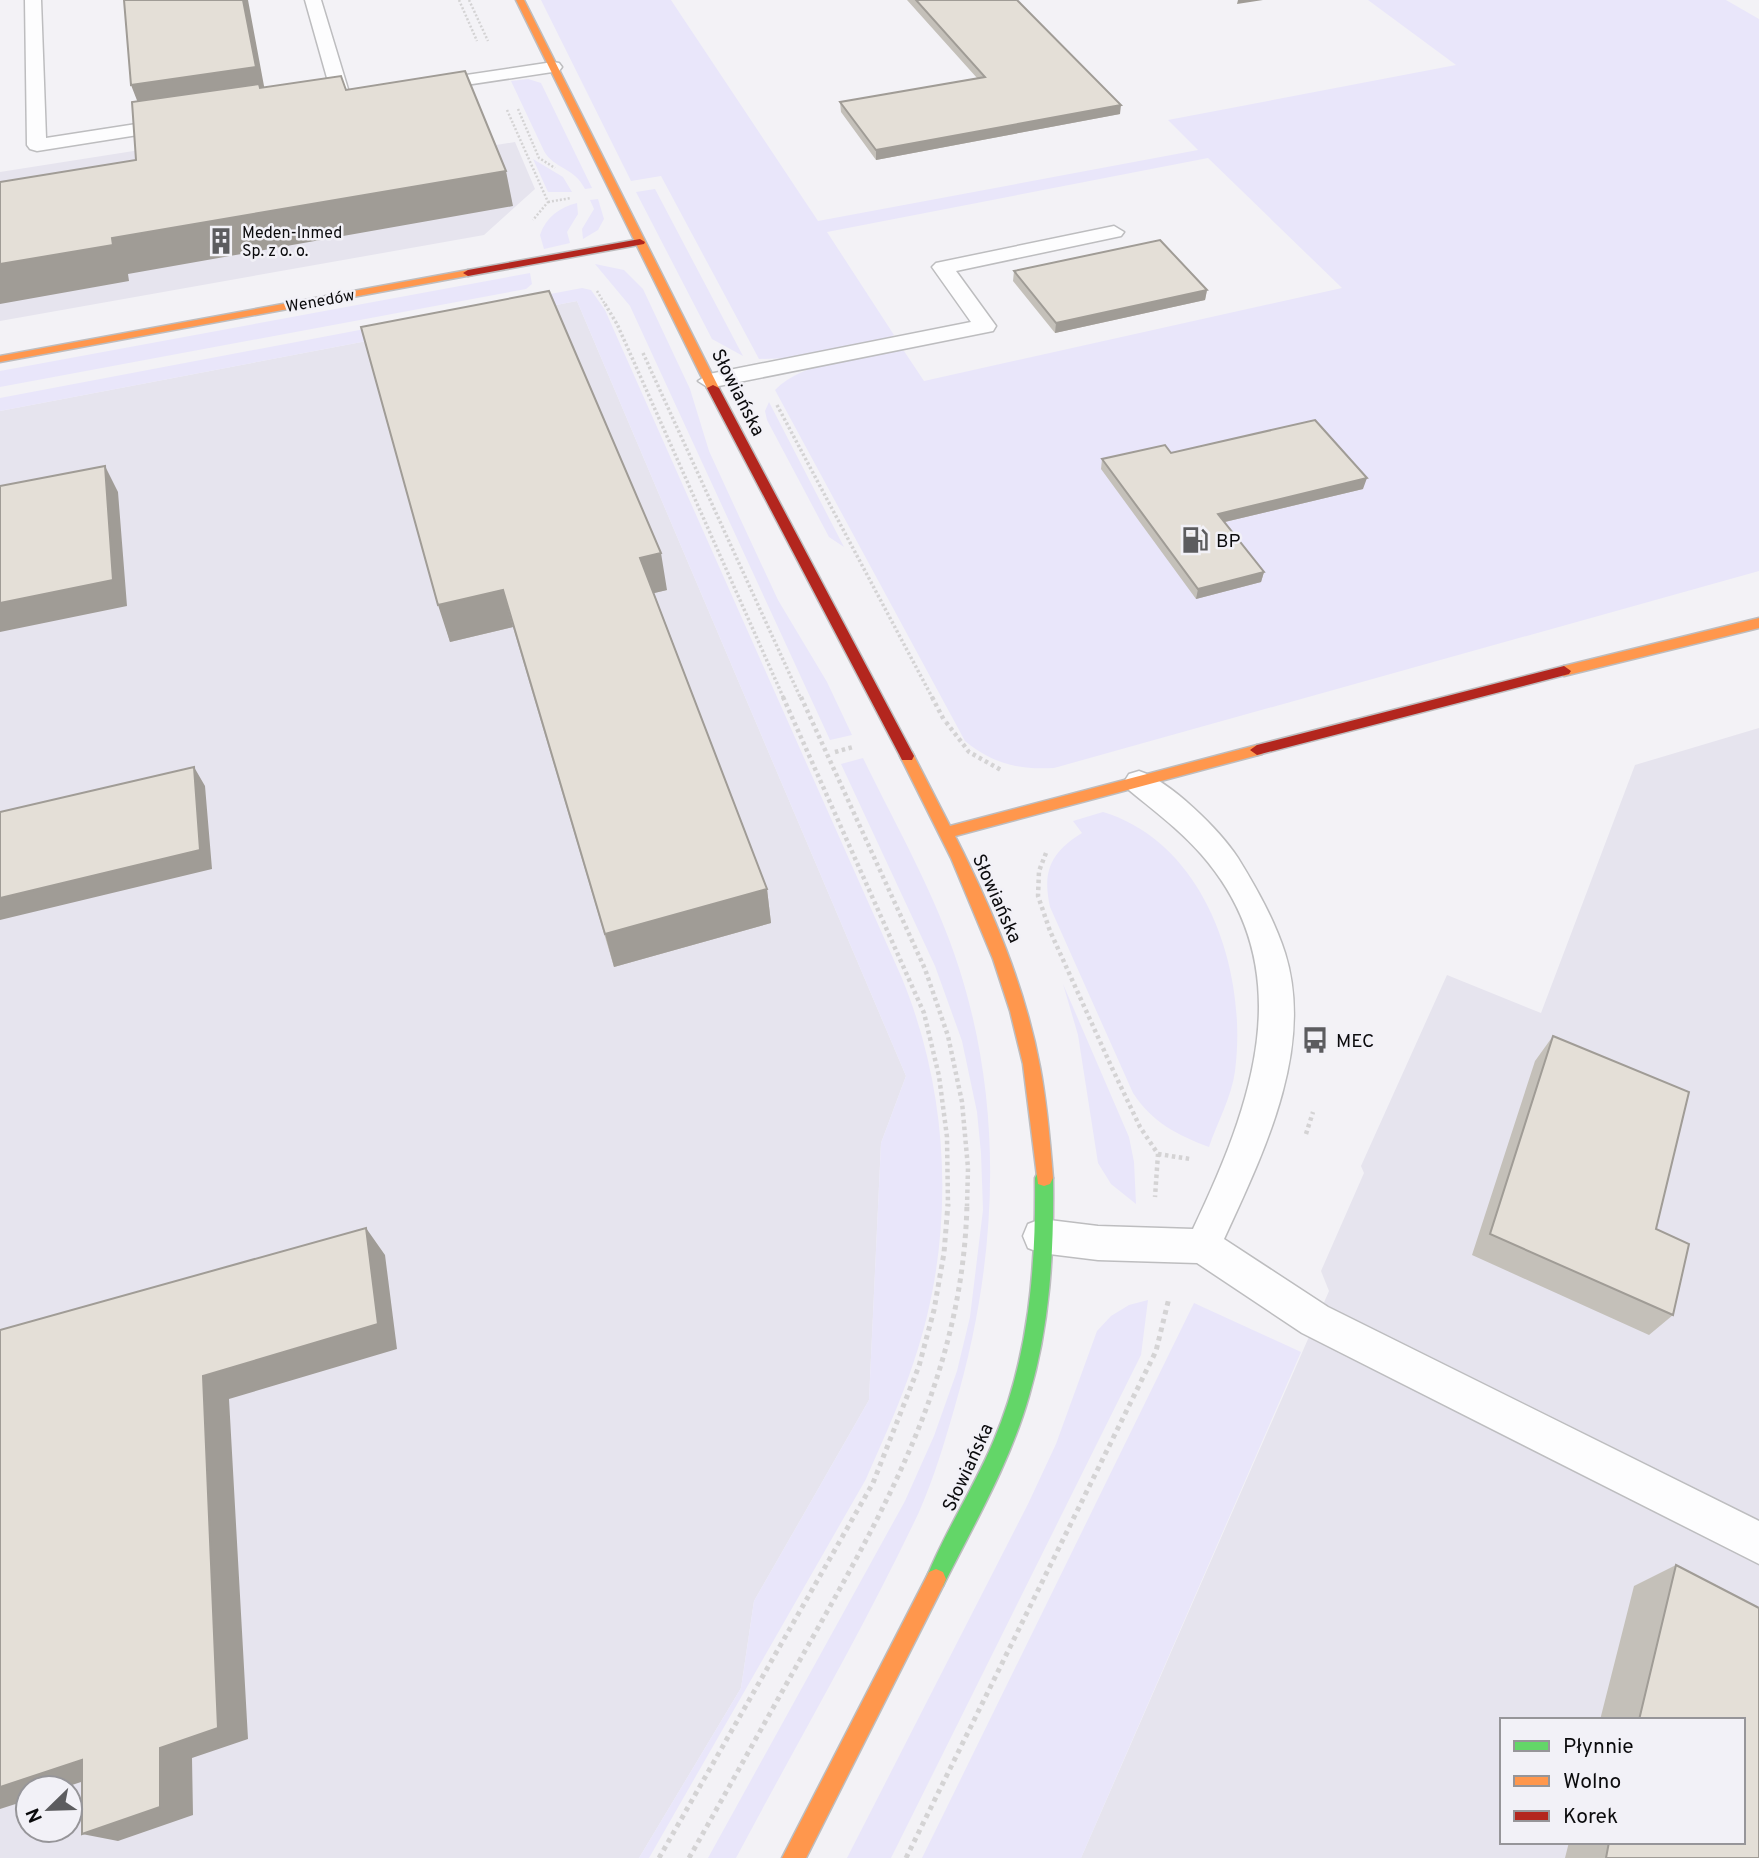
<svg xmlns="http://www.w3.org/2000/svg" width="1759" height="1858" font-family="Overpass,sans-serif">
  <rect width="100%" height="100%" fill="#f3f2f6"/>
  <path fill="#e6e4ee" fill-rule="evenodd" d="M 381,112 L 397,161 L 515,142 L 535,189 L 484,235 L 0,321 L 0,172 Z
    M 577,301 L 906,1076 L 881,1143 L 869,1400 L 754,1601 L 741,1688 L 639,1858 L 0,1858 L 0,411 ZM 28,1788 L 70,1788 L 70,1830 L 28,1830 Z
    M 1759,728 L 1759,1858 L 1081,1858 L 1329,1291 L 1321,1271 L 1364,1173 L 1361,1166 L 1447,975 L 1541,1013 L 1635,765 ZM 1502,1720 L 1743,1720 L 1743,1842 L 1502,1842 Z"/>
  <path fill="#e9e6fa" d="M 541,0 L 671,0 L 818,221 L 1198,150 L 1168,120 L 1456,65 L 1368,0 L 1726,0 L 1759,19 L 1759,571 L 1054,768 C 1019,770 993,764 965,741 L 775,390 C 804,361 856,359 895,351 L 904,351 L 924,381 L 1342,288 L 1208,158 L 827,232 L 894,335 L 886,340 L 792,358 L 759,359 L 661,176 L 631,181 Z
    M 528,79 L 541,83 L 592,188 L 585,189 C 574,167 554,169 544,151 L 511,81 Z
    M 533,159 L 563,177 L 572,192 L 548,192 Z
    M 655,189 L 743,356 L 712,339 L 636,192 Z
    M 598,199 L 604,219 L 598,230 L 583,239 L 582,229 L 594,209 L 590,200 Z
    M 577,203 L 578,214 L 567,232 L 570,243 L 544,249 L 540,235 C 546,217 560,207 577,203 Z
    M 595,264 L 624,270 L 643,289 L 690,389 L 709,451 L 738,514 L 778,600 L 827,682 L 852,735 L 830,740 L 630,306 Z
    M 530,273 L 532,284 L 526,289 L 0,387 L 0,371 Z
    M 582,288 L 591,290 L 605,310 L 901,976 C 951,1096 956,1237 914,1361 C 901,1401 883,1440 866,1479 L 649,1858 L 639,1858 L 741,1688 L 754,1601 L 869,1400 L 881,1143 L 906,1076 L 577,301 L 0,411 L 0,398 Z
    M 769,402 L 844,547 L 829,537 L 767,420 L 765,411 Z
    M 863,758 C 896,826 936,895 959,968 C 1005,1111 997,1263 955,1406 C 945,1441 934,1478 919,1512 C 863,1630 797,1743 736,1858 L 708,1858 L 905,1501 L 934,1436 L 957,1371 L 970,1317 L 983,1210 L 981,1153 L 977,1112 L 962,1041 L 935,966 L 841,764 Z
    M 1103,812 C 1206,843 1248,972 1235,1071 C 1232,1096 1217,1123 1209,1147 C 1177,1135 1152,1122 1133,1093 L 1050,907 C 1042,871 1051,852 1082,833 L 1073,821 Z
    M 1063,984 L 1129,1137 L 1134,1162 L 1136,1204 L 1111,1184 L 1098,1163 L 1078,1035 Z
    M 1148,1300 L 1141,1355 L 891,1858 L 847,1858 L 1028,1504 L 1056,1444 L 1097,1331 L 1111,1316 L 1129,1305 Z
    M 1194,1303 L 1301,1352 L 1081,1858 L 922,1858 Z"/>
  <g fill="none" stroke-linecap="round" stroke-linejoin="round">
    <defs>
      <path id="lane" d="M 25,0 L 41,0 L 46,138 L 175,118 L 184,124 L 182,128 L 37,151 L 30,149 L 27,145 Z
        M 305,0 L 321,0 L 351,99 L 348,103 L 336,103 L 333,99 Z
        M 553,62 L 559,63 L 562,67 L 559,71 L 426,91 L 417,86 L 426,81 Z
        M 1114,226 L 1124,232 L 1121,236 L 956,271 L 996,326 L 993,331 L 709,388 L 698,381 L 709,374 L 971,322 L 932,267 L 936,263 Z
        M 1139,771 C 1170,781 1220,830 1238,858 C 1257,889 1274,919 1285,953 C 1315,1049 1263,1154 1224,1239 L 1328,1307 L 1759,1521 L 1759,1564 L 1302,1333 L 1197,1263 L 1098,1260 L 1041,1253 L 1028,1248 L 1023,1236 L 1028,1224 L 1041,1219 L 1098,1226 L 1193,1229 C 1251,1107 1303,970 1201,854 C 1179,829 1153,810 1129,790 L 1124,782 L 1129,774 Z"/>
      <path id="fast" d="M 1044,1170 L 1050,1172 L 1053,1178 C 1054,1251 1050,1325 1029,1396 C 1010,1463 974,1524 943,1586 L 936,1589 L 929,1586 L 926,1579 C 945,1531 974,1488 994,1440 C 1029,1358 1036,1267 1035,1178 L 1038,1172 Z"/>
      <path id="slow" d="M 516,0 L 524,0 L 719,388 L 717,390 L 707,388 Z
        M 468,270 L 473,273 L 472,275 L 0,362 L 0,356 Z
        M 1759,618 L 1759,628 L 1564,676 L 1557,671 L 1564,666 Z
        M 1257,745 L 1264,750 L 1262,754 L 955,836 C 992,909 1025,986 1040,1067 C 1047,1104 1050,1140 1053,1178 L 1050,1184 L 1044,1186 L 1038,1184 L 1023,1064 L 1010,1011 L 993,959 L 951,858 L 900,756 L 902,752 L 912,752 L 950,826 Z
        M 936,1569 L 943,1572 L 946,1579 L 943,1586 L 806,1858 L 782,1858 L 929,1572 Z"/>
      <path id="jam" d="M 640,239 L 645,242 L 644,244 L 468,276 L 463,273 L 468,270 Z
        M 713,385 L 719,388 L 914,756 L 912,760 L 902,760 L 900,756 L 707,388 Z
        M 1564,666 L 1571,671 L 1569,674 L 1257,755 L 1250,750 L 1257,745 Z"/>
    </defs>
    <use href="#lane" stroke="#bdbdbf" stroke-width="3"/>
    <use href="#fast" stroke="#bdbdbf" stroke-width="3"/>
    <use href="#slow" stroke="#bdbdbf" stroke-width="3"/>
    <use href="#jam" stroke="#bdbdbf" stroke-width="3"/>
    <path stroke="#d4d3d4" stroke-width="2.5" stroke-dasharray="2 2" stroke-linecap="butt" d="M 459,0 L 477,41
      M 469,0 L 488,41
      M 518,109 L 539,158 L 555,168
      M 507,110 L 548,202 L 533,220
      M 548,202 L 571,198
      M 597,291 L 606,306"/>
    <path stroke="#d4d3d4" stroke-width="3.5" stroke-dasharray="2.5 2.5" stroke-linecap="butt" d="M 605,304 L 617,324 L 784,699
      M 643,353 L 801,699
      M 777,405 L 933,699"/>
    <path stroke="#d4d3d4" stroke-width="4.5" stroke-dasharray="3.5 3.5" stroke-linecap="butt" d="M 783,697 L 924,1013 L 939,1076 L 947,1137 L 948,1206
      M 801,697 L 925,969 L 948,1036 L 962,1102 L 968,1168 L 967,1206
      M 932,697 L 945,722
      M 946,722 L 969,752 L 1001,770
      M 835,752 L 853,747
      M 1046,853 L 1039,871 L 1038,896 L 1050,931 L 1112,1068 L 1140,1127 L 1158,1154 L 1155,1197
      M 1306,1134 L 1313,1112
      M 1158,1154 L 1190,1159"/>
    <path stroke="#d4d3d4" stroke-width="5" stroke-dasharray="4.5 4.5" stroke-linecap="butt" d="M 659,1858 L 873,1483 L 919,1366 L 934,1310 L 944,1253 L 948,1204
      M 689,1858 C 731,1784 772,1709 814,1635 C 892,1496 963,1369 967,1204
      M 906,1858 L 1156,1351 L 1169,1298"/>
    <use href="#lane" fill="#fdfdfe" fill-rule="evenodd"/>
    <use href="#fast" fill="#63d668" fill-rule="evenodd"/>
    <use href="#slow" fill="#ff974d" fill-rule="evenodd"/>
    <use href="#jam" fill="#b3261e" fill-rule="evenodd"/>
  </g>
  <path fill="#c4c0b9" d="M 907,0 L 1017,0 L 1120,114 L 876,160 L 841,112 L 840,102 L 977,78 Z
    M 1014,271 L 1207,290 L 1205,300 L 1055,333 L 1013,281 Z
    M 361,327 L 667,590 L 654,593 L 767,889 L 771,923 L 614,967 L 513,627 L 450,642 Z
    M 1171,453 L 1363,489 L 1225,522 L 1264,572 L 1261,582 L 1196,599 L 1101,469 L 1102,459 Z
    M 1553,1036 L 1656,1229 L 1673,1315 L 1649,1335 L 1472,1255 L 1535,1061 Z
    M 1676,1565 L 1759,1608 L 1759,1606 L 1759,1858 L 1565,1858 L 1569,1842 L 1743,1842 L 1743,1720 L 1600,1720 L 1634,1586 Z"/>
  <path fill="#a09c96" d="M 243,0 L 248,0 L 267,102 L 145,121 L 131,85 Z
    M 1238,0 L 1263,0 L 1237,4 Z
    M 1121,105 L 1120,114 L 876,160 L 876,150 Z
    M 506,171 L 513,206 L 128,274 L 129,281 L 0,304 L 0,264 L 112,238 Z
    M 1207,290 L 1205,300 L 1055,333 L 1056,323 Z
    M 105,466 L 118,492 L 127,606 L 0,632 L 0,603 Z
    M 1367,478 L 1363,489 L 1216,524 L 1218,514 Z
    M 661,553 L 667,590 L 646,595 L 640,558 Z
    M 1264,572 L 1261,582 L 1196,599 L 1198,589 Z
    M 503,590 L 513,627 L 450,642 L 438,605 Z
    M 194,767 L 205,786 L 212,869 L 0,920 L 0,898 Z
    M 767,889 L 771,923 L 614,967 L 605,934 Z
    M 366,1228 L 385,1255 L 397,1349 L 229,1399 L 248,1739 L 192,1758 L 193,1815 L 118,1841 L 82,1834 L 160,1748 L 203,1376 Z
    M 82,1760 L 117,1770 L 63,1788 L 28,1788 L 28,1800 L 0,1809 L 0,1787 Z"/>
  <path fill="#e4dfd7" stroke="#a09c96" stroke-width="2" d="M 124,0 L 243,0 L 256,67 L 131,85 Z
    M 916,0 L 1017,0 L 1121,105 L 876,150 L 840,102 L 985,77 Z
    M 465,71 L 506,171 L 112,238 L 113,245 L 0,264 L 0,182 L 136,160 L 132,102 L 259,84 L 260,88 L 341,76 L 346,90 Z
    M 1160,240 L 1207,290 L 1056,323 L 1014,271 Z
    M 549,291 L 661,553 L 640,558 L 767,889 L 605,934 L 503,590 L 438,605 L 361,327 Z
    M 1315,420 L 1367,478 L 1218,514 L 1264,572 L 1198,589 L 1102,459 L 1165,445 L 1171,453 Z
    M 105,466 L 113,580 L 0,603 L 0,486 Z
    M 194,767 L 200,850 L 0,898 L 0,812 Z
    M 1553,1036 L 1689,1092 L 1656,1229 L 1689,1244 L 1673,1315 L 1490,1234 Z
    M 366,1228 L 378,1324 L 203,1376 L 218,1728 L 160,1748 L 160,1807 L 82,1834 L 82,1760 L 0,1787 L 0,1330 Z
    M 1676,1565 L 1759,1608 L 1759,1858 L 1606,1858 L 1609,1842 L 1743,1842 L 1743,1720 L 1639,1720 Z"/>
  <defs>
    <symbol id="building-bare" viewBox="-9 -9 18 18"><path d="M-4-6H4V6H1V3H-1V6H-4ZM-2.5-4.3h1.7v1.8h-1.7ZM.8-4.3h1.7v1.8H.8ZM-2.5-1h1.7V.8h-1.7ZM.8-1h1.7V.8H.8Z" fill="#5c5c5f" stroke="#f2f1f7" stroke-width="2.5" paint-order="stroke"/></symbol>
    <symbol id="fuel-bare" viewBox="-9 -9 18 18"><path d="M-5.5-6h7V0h2V4h1.3V-2.5L3-4.5l.8-.8L6-3V5H2.5V1h-1V6h-7ZM-4.2-4.7v3.2H.2V-4.7Z" fill="#5c5c5f" stroke="#f2f1f7" stroke-width="2.5" paint-order="stroke"/></symbol>
    <symbol id="bus-bare" viewBox="-9 -9 18 18"><path d="M-5-6H5V4H4V6H2V4H-2V6H-4V4H-5ZM-3.5-4V0h7V-4ZM-3.5 1.2v1.5H-2V1.2ZM2 1.2v1.5H3.5V1.2Z" fill="#5c5c5f" stroke="#f2f1f7" stroke-width="2.5" paint-order="stroke"/></symbol>
  </defs>
  <g fill-rule="evenodd">
    <use href="#building-bare" x="202" y="222" width="38" height="38"/>
    <use href="#fuel-bare" x="1176" y="521" width="38" height="38"/>
    <use href="#bus-bare" x="1296" y="1021" width="38" height="38"/>
  </g>
  <g text-anchor="middle" stroke-width="5" stroke-linejoin="round" paint-order="stroke">
    <g font-size="16" fill="#0b0b0d" stroke="#f2f1f7" text-anchor="start">
      <text x="242" y="238">Meden-Inmed<tspan x="242" dy="18">Sp. z o. o.</tspan></text>
    </g>
    <g font-size="16" fill="#0b0b0d" stroke="#f2f1f7">
      <text transform="translate(320 300) rotate(-10)" y="6">Wenedów</text>
    </g>
    <g font-size="19" fill="#0b0b0d" stroke="#f2f1f7">
      <text transform="translate(739 392) rotate(63)" y="7">Słowiańska</text>
      <text transform="translate(998 898) rotate(66)" y="7">Słowiańska</text>
      <text transform="translate(967 1467) rotate(-65)" y="7">Słowiańska</text>
    </g>
    <g font-size="19" fill="#0b0b0d" stroke="#f2f1f7" text-anchor="start">
      <text x="1216" y="547">BP</text>
      <text x="1336" y="1047">MEC</text>
    </g>
  </g>
  <rect x="1500" y="1718" width="245" height="126" fill="#f2f1f7" stroke="#969599" stroke-width="2"/>
  <rect x="1514" y="1741" width="35" height="10" fill="#63d668" stroke="#969599" stroke-width="2"/>
  <text x="1563" y="1753" font-size="21" fill="#0b0b0d">Płynnie</text>
  <rect x="1514" y="1776" width="35" height="10" fill="#ff974d" stroke="#969599" stroke-width="2"/>
  <text x="1563" y="1788" font-size="21" fill="#0b0b0d">Wolno</text>
  <rect x="1514" y="1811" width="35" height="10" fill="#b3261e" stroke="#969599" stroke-width="2"/>
  <text x="1563" y="1823" font-size="21" fill="#0b0b0d">Korek</text>
  <g transform="translate(49 1809) rotate(247)"><circle r="33" fill="#f2f1f7" stroke="#969599" stroke-width="2"/>
  <path d="M0-5L12 26L0 18L-12 26Z" fill="#5c5c5f"/>
  <text y="-10" font-size="19" font-weight="bold" text-anchor="middle" fill="#0b0b0d">N</text>
  </g>
</svg>
